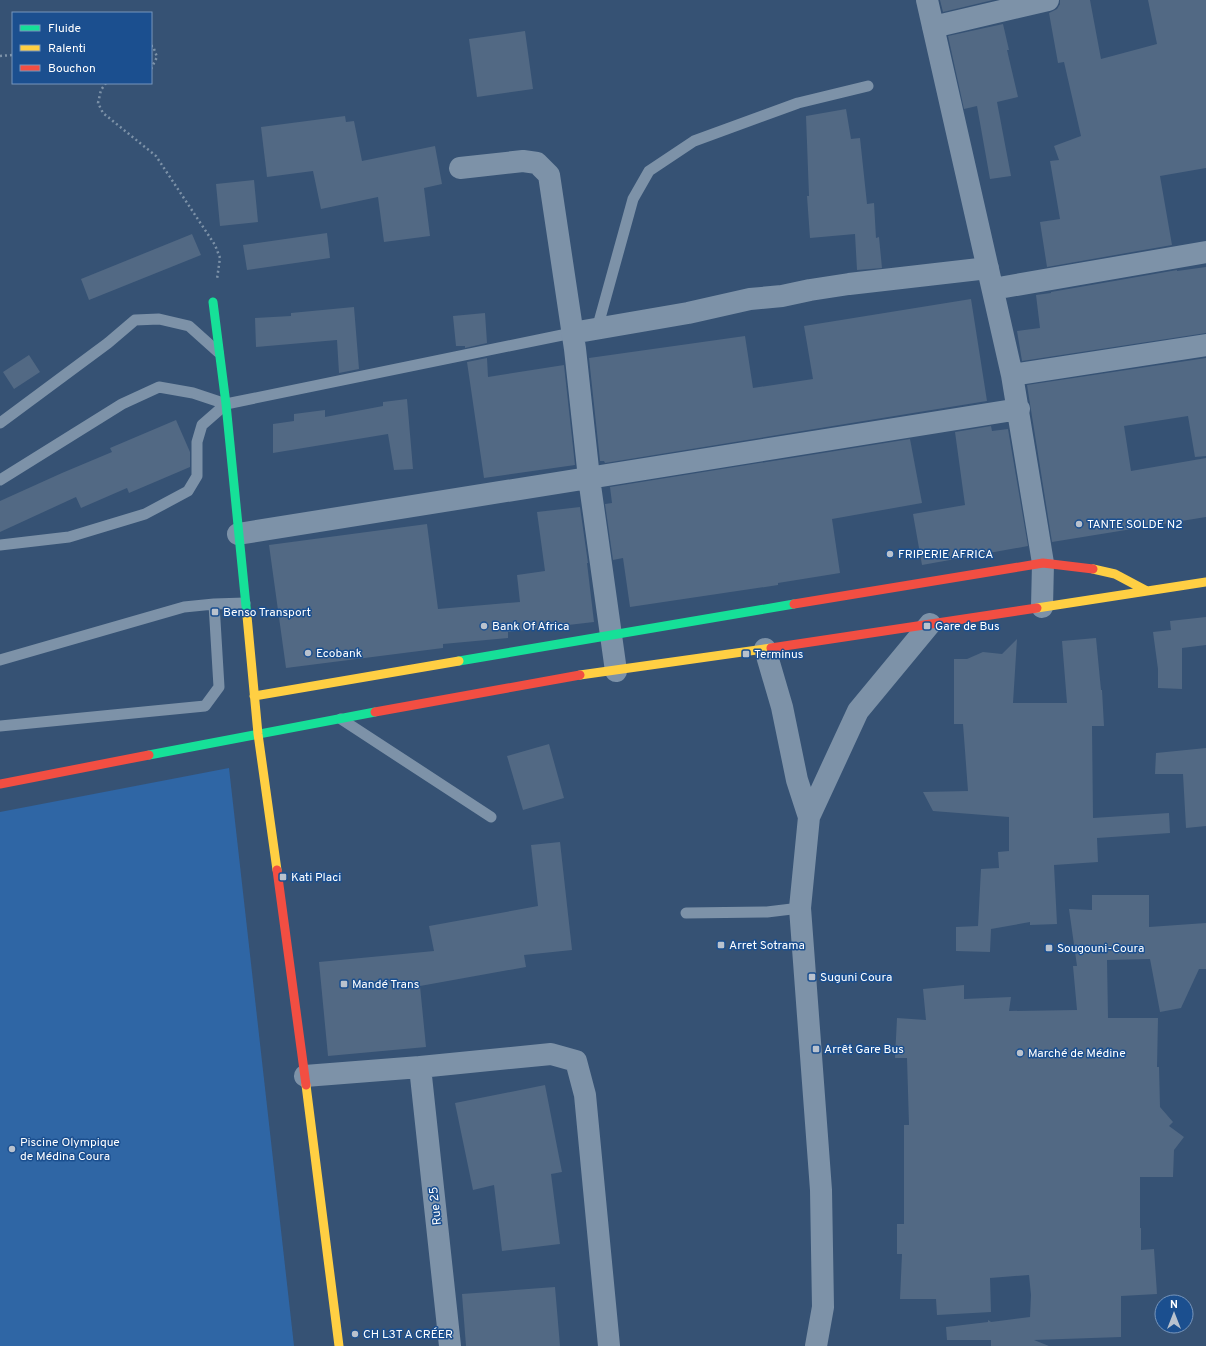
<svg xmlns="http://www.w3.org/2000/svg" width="1206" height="1346" font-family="Overpass,sans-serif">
  <rect width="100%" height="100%" fill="#365274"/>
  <path fill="#2f66a5" d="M 229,768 L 294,1346 L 0,1346 L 0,812 Z"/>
  <path fill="#526984" d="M 940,0 L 993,0 L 943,12 Z
    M 1060,0 L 1090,0 L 1101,59 L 1157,44 L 1148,0 L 1206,0 L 1206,168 L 1160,176 L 1172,245 L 1047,267 L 1040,222 L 1060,219 L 1050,161 L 1059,160 L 1054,146 L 1081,136 L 1064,62 L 1058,63 L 1049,13 L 1057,9 L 1060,4 Z
    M 1003,24 L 1009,50 L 1007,50 L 1018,97 L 997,102 L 1011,176 L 990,179 L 977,106 L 964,109 L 948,36 Z
    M 525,31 L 533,89 L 477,97 L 469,39 Z
    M 846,109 L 851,139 L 860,138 L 867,204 L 874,203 L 876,238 L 879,237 L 882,268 L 857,270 L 855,234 L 810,238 L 807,196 L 809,196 L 806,116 Z
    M 345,116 L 346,122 L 354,121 L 362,161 L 435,146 L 442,184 L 424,188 L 430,236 L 384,242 L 378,197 L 321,209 L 313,171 L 267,177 L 261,127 Z
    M 254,180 L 258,222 L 220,226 L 216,184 Z
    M 327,233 L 330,258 L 247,270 L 243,245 Z
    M 192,234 L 201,255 L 89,300 L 81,279 Z
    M 1206,267 L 1206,333 L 1022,361 L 1017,331 L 1040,328 L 1036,295 L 1051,293 L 1051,292 L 1177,270 L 1177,271 Z
    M 971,299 L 987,401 L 605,463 L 604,461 L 600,461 L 589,358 L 745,336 L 753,388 L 813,379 L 804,326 Z
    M 354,307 L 359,369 L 339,373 L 337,340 L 256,347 L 255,318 L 291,316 L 291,313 Z
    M 485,313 L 487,343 L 465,348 L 465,346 L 456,346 L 453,316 Z
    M 29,355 L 40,372 L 14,389 L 3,372 Z
    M 487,358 L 488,377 L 564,365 L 575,465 L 484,478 L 467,362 Z
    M 1206,358 L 1206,456 L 1195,457 L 1188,416 L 1124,426 L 1131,471 L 1206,458 L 1206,517 L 1052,542 L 1027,385 Z
    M 407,399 L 413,469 L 394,470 L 388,434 L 273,453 L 273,424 L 294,421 L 294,414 L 325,410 L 325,417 L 383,406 L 383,402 Z
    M 176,420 L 190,452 L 190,467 L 129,493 L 127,488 L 81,508 L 76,497 L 0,532 L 0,501 L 62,473 L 112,452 L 110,448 Z
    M 991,426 L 992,431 L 1008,429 L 1028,546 L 922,565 L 913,514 L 965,505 L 955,432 Z
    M 910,439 L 922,503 L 832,519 L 840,573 L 778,583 L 778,585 L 630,607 L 623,558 L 613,560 L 605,504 L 612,503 L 610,487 Z
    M 580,507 L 588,563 L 587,563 L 594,622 L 508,632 L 508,638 L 443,644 L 443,648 L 286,668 L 269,545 L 427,524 L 438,609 L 520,602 L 517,575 L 545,571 L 537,512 Z
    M 1206,617 L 1206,645 L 1182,648 L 1182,689 L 1158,688 L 1158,669 L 1153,632 L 1171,630 L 1170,621 Z
    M 1096,638 L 1101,690 L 1102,690 L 1104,726 L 1092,726 L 1093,818 L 1169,813 L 1170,833 L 1097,838 L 1098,862 L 1054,865 L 1057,924 L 1030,925 L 1030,922 L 991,929 L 990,952 L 956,951 L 956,927 L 978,926 L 981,869 L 999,868 L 998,852 L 1009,851 L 1009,817 L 933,811 L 923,792 L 968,791 L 963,724 L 954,724 L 954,659 L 967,659 L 983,652 L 1002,654 L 1017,639 L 1013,703 L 1067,703 L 1062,641 Z
    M 549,744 L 564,798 L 523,810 L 507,756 Z
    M 1206,748 L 1206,826 L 1186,828 L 1183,774 L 1155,774 L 1156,753 Z
    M 560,842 L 572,950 L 524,955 L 526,967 L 420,986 L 426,1047 L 328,1056 L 319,962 L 434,951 L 429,926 L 538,906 L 531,845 Z
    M 1092,895 L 1149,895 L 1149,927 L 1206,923 L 1206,969 L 1199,969 L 1181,1008 L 1160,1012 L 1150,959 L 1107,960 L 1108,1018 L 1158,1018 L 1157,1067 L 1159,1067 L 1160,1107 L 1173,1122 L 1169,1126 L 1184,1137 L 1174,1150 L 1173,1177 L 1140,1177 L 1140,1228 L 1141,1228 L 1141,1250 L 1154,1249 L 1157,1294 L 1121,1296 L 1121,1337 L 1034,1340 L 1049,1346 L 991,1346 L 991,1340 L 947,1340 L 946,1327 L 988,1322 L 988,1320 L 991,1322 L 1030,1317 L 1031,1295 L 1029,1275 L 990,1278 L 991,1312 L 937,1315 L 936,1299 L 900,1299 L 902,1254 L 897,1254 L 897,1224 L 904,1224 L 904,1125 L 909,1125 L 907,1058 L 895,1058 L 897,1018 L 926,1020 L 923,989 L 964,985 L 964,999 L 1011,997 L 1009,1011 L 1077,1010 L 1073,966 L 1077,966 L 1069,909 L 1092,910 Z
    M 545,1085 L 562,1172 L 551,1174 L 560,1244 L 502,1251 L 494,1185 L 473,1190 L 455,1103 Z
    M 555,1287 L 560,1346 L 466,1346 L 462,1294 Z"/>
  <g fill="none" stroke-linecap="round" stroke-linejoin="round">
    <path stroke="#7d92a8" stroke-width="2.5" stroke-dasharray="2 3" stroke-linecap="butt" d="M 151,46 L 153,46 L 157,57 L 151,69
      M 0,56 L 13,55
      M 106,83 L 101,90 L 98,103 L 103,113 L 156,156 L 215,245 L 220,258 L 217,279"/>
    <path stroke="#7d92a8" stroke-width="11" d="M 597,329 L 633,199 L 649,171 L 694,141 L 798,103 L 868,86
      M 0,423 L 108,343 L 135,320 L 159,319 L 189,326 L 218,352
      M 0,480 L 122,404 L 159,387 L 193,393 L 226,404
      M 0,545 L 69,537 L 145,514 L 188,491 L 197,476 L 197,442 L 202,425 L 226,404 L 572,333
      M 214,604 L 245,603
      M 0,660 L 184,607 L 214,604 L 219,687 L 205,706 L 0,726
      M 341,719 L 491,817
      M 686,913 L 767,912 L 800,908"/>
    <path stroke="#7d92a8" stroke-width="22" d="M 927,0 L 1012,375 L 1043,563 L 1042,607
      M 933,27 L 1048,0
      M 460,168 L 523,161 L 537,163 L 549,175 L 575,349 L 589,478 L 616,671
      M 993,289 L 1206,252
      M 572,333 L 688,313 L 750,299 L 782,296 L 810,290 L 849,284 L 988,268
      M 1012,375 L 1206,345
      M 238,534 L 1019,409
      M 765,649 L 782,707 L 797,780 L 809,817
      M 420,1067 L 450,1346
      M 305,1076 L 420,1067 L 551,1054 L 576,1061 L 585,1095 L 609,1346
      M 816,1346 L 823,1307 L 821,1190 L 800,908 L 809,817 L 858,711 L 930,624"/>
    <path stroke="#16e098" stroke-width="9" d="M 213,302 L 226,404 L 247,616
      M 459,661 L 794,604
      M 149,755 L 375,712"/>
    <path stroke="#ffcf43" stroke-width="9" d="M 1093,569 L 1115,574 L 1147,591
      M 1037,608 L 1206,582
      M 247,616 L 258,734 L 277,870
      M 580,675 L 771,648
      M 254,696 L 459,661
      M 306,1085 L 339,1346"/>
    <path stroke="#f24e42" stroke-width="9" d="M 794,604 L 1043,563 L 1093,569
      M 771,648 L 1037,608
      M 375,712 L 580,675
      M 0,784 L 149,755
      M 277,870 L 306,1085"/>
  </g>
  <g fill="#b9c2ce" stroke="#1b4f8f" stroke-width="1.5">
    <circle cx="1079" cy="524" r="4"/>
    <circle cx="890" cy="554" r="4"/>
    <rect x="211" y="608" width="8" height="8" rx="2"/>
    <circle cx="484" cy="626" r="4"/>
    <rect x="923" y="622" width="8" height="8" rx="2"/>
    <circle cx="308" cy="653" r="4"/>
    <rect x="742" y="650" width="8" height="8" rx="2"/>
    <rect x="279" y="873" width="8" height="8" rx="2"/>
    <rect x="717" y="941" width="8" height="8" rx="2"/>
    <rect x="1045" y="944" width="8" height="8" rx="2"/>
    <rect x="808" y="973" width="8" height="8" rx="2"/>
    <rect x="340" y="980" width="8" height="8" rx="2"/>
    <rect x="812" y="1045" width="8" height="8" rx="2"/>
    <circle cx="1020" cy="1053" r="4"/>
    <circle cx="12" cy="1149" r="4"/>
    <circle cx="355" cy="1334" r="4"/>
  </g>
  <g text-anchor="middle" stroke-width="3" stroke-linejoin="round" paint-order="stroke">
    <g font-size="12" fill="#fff" stroke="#1b4f8f" text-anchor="start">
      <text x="1087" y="528">TANTE SOLDE N2</text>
      <text x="898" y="558">FRIPERIE AFRICA</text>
      <text x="223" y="616">Benso Transport</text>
      <text x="492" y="630">Bank Of Africa</text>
      <text x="935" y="630">Gare de Bus</text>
      <text x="316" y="657">Ecobank</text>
      <text x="754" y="658">Terminus</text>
      <text x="291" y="881">Kati Placi</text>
      <text x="729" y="949">Arret Sotrama</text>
      <text x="1057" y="952">Sougouni-Coura</text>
      <text x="820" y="981">Suguni Coura</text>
      <text x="352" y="988">Mandé Trans</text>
      <text x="824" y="1053">Arrêt Gare Bus</text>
      <text x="1028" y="1057">Marché de Médine</text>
      <text x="20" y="1146">Piscine Olympique<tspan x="20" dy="14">de Médina Coura</tspan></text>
      <text x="363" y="1338">CH L3T A CRÉER</text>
    </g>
    <g font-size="12" fill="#fff" stroke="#1b4f8f">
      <text transform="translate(435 1206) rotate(-96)" y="4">Rue 25</text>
    </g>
  </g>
  <rect x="12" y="12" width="140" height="72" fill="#1b4f8f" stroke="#7695bc"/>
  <rect x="20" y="25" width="20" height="6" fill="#16e098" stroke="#7695bc"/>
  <text x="48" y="32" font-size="12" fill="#ffffff">Fluide</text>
  <rect x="20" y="45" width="20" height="6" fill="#ffcf43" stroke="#7695bc"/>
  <text x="48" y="52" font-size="12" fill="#ffffff">Ralenti</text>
  <rect x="20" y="65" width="20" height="6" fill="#f24e42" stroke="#7695bc"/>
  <text x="48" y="72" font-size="12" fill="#ffffff">Bouchon</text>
  <g transform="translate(1174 1314)"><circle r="19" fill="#1b4f8f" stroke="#7695bc"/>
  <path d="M0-3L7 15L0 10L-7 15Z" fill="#b9c2ce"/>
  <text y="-6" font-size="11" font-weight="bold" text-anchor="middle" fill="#ffffff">N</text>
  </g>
</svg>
